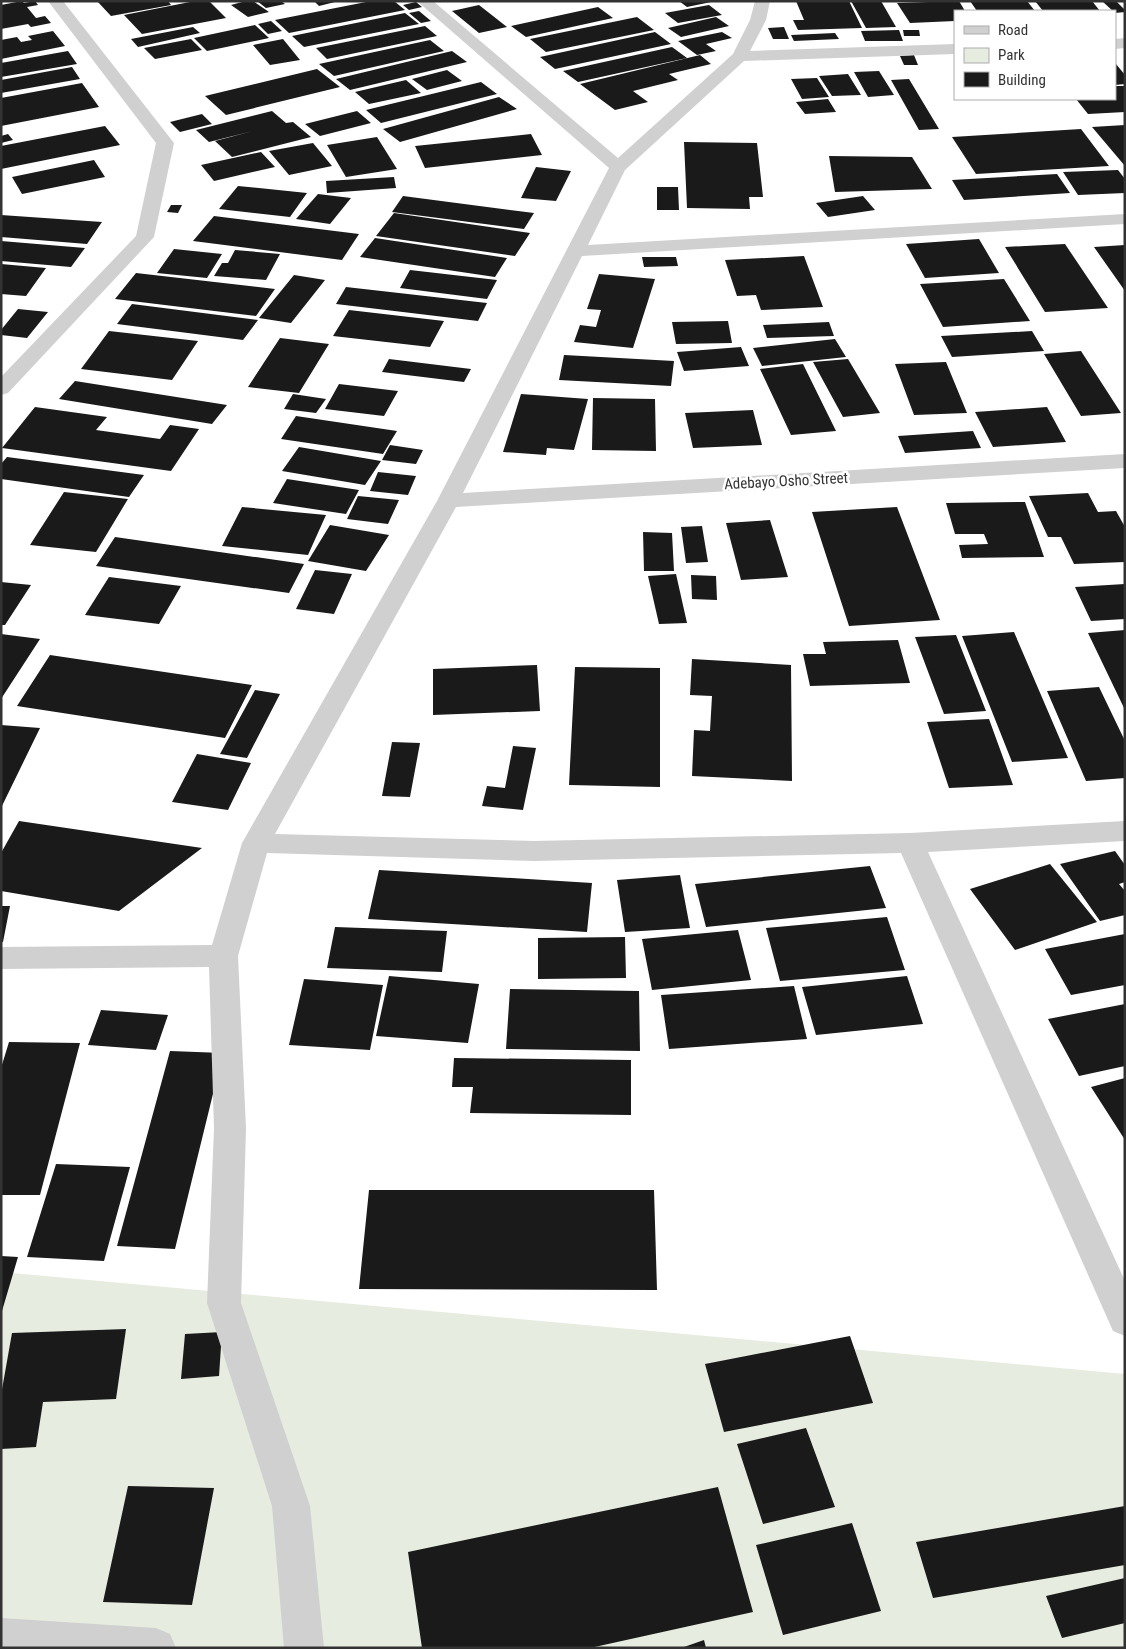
<svg xmlns="http://www.w3.org/2000/svg" width="1126" height="1649" font-family="'Roboto Condensed',sans-serif">
  <rect width="100%" height="100%" fill="#fff"/>
  <path fill="#e6ecdf" d="M 1,1272 L 1125,1374 L 1125,1648 L 1,1648 Z"/>
  <path fill="#1a1a1a" d="M 22,1 L 24,3 L 35,1 L 38,5 L 27,7 L 36,18 L 45,16 L 51,23 L 31,27 L 28,24 L 1,29 L 1,5 Z
    M 97,1 L 168,1 L 171,5 L 111,16 Z
    M 195,1 L 209,1 L 226,18 L 142,34 L 124,15 Z
    M 246,1 L 253,1 L 269,12 L 248,17 L 231,5 Z
    M 257,1 L 281,1 L 285,4 L 266,8 Z
    M 339,1 L 319,6 L 315,2 L 319,1 Z
    M 371,1 L 394,1 L 405,10 L 289,33 L 275,20 Z
    M 679,1 L 711,1 L 711,2 L 687,7 Z
    M 796,1 L 849,1 L 862,28 L 798,30 L 793,20 L 804,20 Z
    M 851,1 L 881,1 L 896,27 L 866,28 Z
    M 959,1 L 965,11 L 955,11 L 955,21 L 910,23 L 897,3 Z
    M 970,1 L 1027,1 L 1035,11 L 977,11 Z
    M 1035,1 L 1092,1 L 1100,11 L 1043,11 Z
    M 1102,1 L 1116,1 L 1125,10 L 1125,12 L 1115,13 Z
    M 416,2 L 422,7 L 409,10 L 403,5 Z
    M 479,5 L 507,27 L 479,33 L 452,11 Z
    M 709,5 L 722,15 L 678,23 L 665,13 Z
    M 598,7 L 613,18 L 526,37 L 511,26 Z
    M 419,11 L 431,21 L 421,23 L 409,13 Z
    M 405,13 L 419,24 L 304,47 L 292,36 Z
    M 637,17 L 654,30 L 546,52 L 530,39 Z
    M 716,17 L 729,26 L 681,37 L 668,28 Z
    M 271,21 L 282,31 L 268,34 L 258,24 Z
    M 255,25 L 269,38 L 207,51 L 194,38 Z
    M 425,26 L 437,36 L 327,59 L 316,48 Z
    M 193,27 L 200,33 L 138,47 L 131,39 Z
    M 784,27 L 789,39 L 773,39 L 768,28 Z
    M 899,30 L 903,41 L 865,41 L 861,31 Z
    M 903,30 L 919,30 L 920,36 L 904,36 Z
    M 53,31 L 65,46 L 1,59 L 1,40 L 17,37 L 21,42 L 32,40 L 28,36 Z
    M 655,32 L 671,44 L 555,69 L 540,57 Z
    M 722,32 L 732,38 L 706,44 L 716,51 L 697,55 L 678,41 Z
    M 835,33 L 839,39 L 794,41 L 791,35 Z
    M 191,39 L 202,50 L 155,59 L 144,48 Z
    M 283,39 L 300,60 L 270,65 L 253,45 Z
    M 430,40 L 444,51 L 334,76 L 319,64 Z
    M 672,47 L 687,58 L 578,82 L 563,71 Z
    M 68,51 L 77,64 L 1,77 L 1,63 Z
    M 452,51 L 467,62 L 350,90 L 336,79 Z
    M 700,55 L 711,64 L 669,74 L 678,80 L 633,91 L 648,102 L 615,110 L 580,84 Z
    M 914,55 L 918,65 L 904,65 L 900,56 Z
    M 1116,64 L 1125,75 L 1125,84 L 1115,85 L 1115,65 Z
    M 72,67 L 80,79 L 1,93 L 1,80 Z
    M 317,69 L 340,87 L 226,115 L 205,96 Z
    M 447,70 L 462,81 L 427,90 L 412,79 Z
    M 879,71 L 894,95 L 868,97 L 854,72 Z
    M 848,74 L 861,95 L 832,96 L 819,76 Z
    M 817,78 L 829,97 L 802,99 L 791,79 Z
    M 909,79 L 939,129 L 919,130 L 891,80 Z
    M 406,80 L 421,93 L 369,104 L 355,92 Z
    M 481,82 L 497,94 L 381,123 L 366,110 Z
    M 82,83 L 99,107 L 1,126 L 1,98 Z
    M 1115,86 L 1125,86 L 1125,112 L 1088,114 L 1076,99 L 1115,99 Z
    M 499,97 L 517,109 L 400,142 L 383,129 Z
    M 828,99 L 836,112 L 805,114 L 796,102 Z
    M 272,111 L 286,123 L 293,122 L 311,137 L 232,157 L 215,141 L 253,131 L 209,142 L 196,130 Z
    M 357,111 L 371,123 L 320,136 L 305,124 Z
    M 202,114 L 212,124 L 180,132 L 170,122 Z
    M 1125,125 L 1125,166 L 1092,127 Z
    M 105,126 L 120,145 L 1,169 L 1,146 Z
    M 1081,129 L 1109,166 L 976,174 L 952,137 Z
    M 8,134 L 13,140 L 1,143 L 1,136 Z
    M 531,134 L 542,155 L 425,168 L 415,146 Z
    M 377,137 L 397,169 L 346,177 L 327,145 Z
    M 684,142 L 757,143 L 763,197 L 749,197 L 750,209 L 687,208 Z
    M 313,143 L 332,166 L 289,175 L 269,151 Z
    M 261,152 L 275,167 L 214,181 L 201,165 Z
    M 829,156 L 912,157 L 932,189 L 835,192 Z
    M 94,160 L 105,177 L 22,194 L 12,177 Z
    M 536,167 L 571,171 L 556,201 L 521,198 Z
    M 1118,170 L 1125,179 L 1125,193 L 1078,195 L 1063,172 Z
    M 1057,174 L 1070,193 L 964,200 L 952,180 Z
    M 394,177 L 396,188 L 327,193 L 326,181 Z
    M 238,186 L 307,193 L 290,217 L 219,209 Z
    M 657,187 L 678,187 L 679,210 L 657,210 Z
    M 318,194 L 351,198 L 330,224 L 296,219 Z
    M 403,196 L 534,213 L 524,229 L 392,212 Z
    M 863,196 L 875,210 L 828,217 L 816,203 Z
    M 171,205 L 182,205 L 178,213 L 167,212 Z
    M 394,213 L 530,233 L 515,256 L 376,236 Z
    M 1,215 L 102,222 L 87,244 L 1,237 Z
    M 214,216 L 359,234 L 342,260 L 193,241 Z
    M 375,238 L 507,258 L 495,277 L 360,257 Z
    M 979,239 L 999,273 L 925,278 L 906,244 Z
    M 1,241 L 85,248 L 71,267 L 1,261 Z
    M 1065,244 L 1108,308 L 1045,312 L 1005,247 Z
    M 1125,245 L 1125,291 L 1094,247 Z
    M 174,249 L 222,254 L 207,278 L 157,273 Z
    M 235,250 L 280,254 L 266,280 L 214,276 L 222,263 L 228,263 Z
    M 804,256 L 823,307 L 761,310 L 756,295 L 737,296 L 725,260 Z
    M 642,257 L 676,257 L 678,266 L 644,267 Z
    M 1,264 L 46,268 L 26,296 L 1,294 Z
    M 410,270 L 497,280 L 487,299 L 400,288 Z
    M 136,273 L 275,289 L 256,316 L 115,299 Z
    M 599,274 L 655,279 L 633,348 L 574,342 L 580,325 L 596,327 L 601,310 L 587,309 Z
    M 294,275 L 325,280 L 291,323 L 259,318 Z
    M 1004,279 L 1030,321 L 943,327 L 920,284 Z
    M 346,287 L 487,303 L 478,321 L 336,304 Z
    M 132,304 L 258,320 L 243,340 L 117,324 Z
    M 18,309 L 48,312 L 27,338 L 1,335 L 1,330 Z
    M 349,310 L 444,321 L 430,347 L 333,336 Z
    M 728,321 L 732,343 L 676,344 L 672,322 Z
    M 829,322 L 834,336 L 767,338 L 763,325 Z
    M 109,331 L 198,341 L 172,380 L 81,369 Z
    M 1032,331 L 1044,351 L 952,357 L 941,336 Z
    M 280,338 L 329,344 L 299,393 L 248,387 Z
    M 835,339 L 846,357 L 762,366 L 753,348 Z
    M 741,347 L 749,366 L 684,371 L 677,352 Z
    M 1081,351 L 1121,413 L 1081,416 L 1044,354 Z
    M 564,355 L 674,361 L 671,386 L 559,380 Z
    M 389,359 L 471,369 L 464,382 L 382,372 Z
    M 848,359 L 880,413 L 843,417 L 813,362 Z
    M 946,362 L 967,413 L 914,415 L 895,364 Z
    M 803,364 L 836,431 L 791,435 L 760,369 Z
    M 75,381 L 227,405 L 212,424 L 59,399 Z
    M 339,384 L 398,391 L 384,416 L 325,409 Z
    M 293,394 L 326,399 L 316,413 L 284,409 Z
    M 521,394 L 588,399 L 574,450 L 547,448 L 546,455 L 503,452 Z
    M 593,398 L 655,399 L 656,451 L 592,450 Z
    M 35,407 L 107,417 L 96,430 L 160,439 L 170,425 L 199,429 L 171,471 L 2,448 Z
    M 1047,407 L 1066,442 L 993,447 L 975,412 Z
    M 753,410 L 762,445 L 693,448 L 685,413 Z
    M 296,416 L 397,431 L 383,454 L 281,439 Z
    M 973,431 L 981,448 L 905,453 L 898,436 Z
    M 390,445 L 423,450 L 416,464 L 382,460 Z
    M 299,447 L 381,461 L 365,485 L 282,471 Z
    M 7,457 L 144,475 L 129,497 L 1,479 L 1,464 Z
    M 378,472 L 416,476 L 408,495 L 370,491 Z
    M 287,479 L 359,490 L 346,514 L 273,503 Z
    M 64,492 L 128,499 L 96,552 L 30,545 Z
    M 1088,493 L 1098,512 L 1116,511 L 1125,527 L 1125,562 L 1074,564 L 1061,537 L 1048,537 L 1029,496 Z
    M 358,496 L 399,500 L 388,524 L 347,519 Z
    M 1025,502 L 1044,557 L 962,558 L 959,545 L 988,544 L 984,534 L 955,534 L 946,503 Z
    M 242,507 L 326,515 L 308,555 L 222,546 Z
    M 897,507 L 940,620 L 849,626 L 812,512 Z
    M 770,520 L 788,577 L 741,580 L 726,523 Z
    M 330,525 L 389,535 L 366,571 L 308,561 Z
    M 702,526 L 708,562 L 686,563 L 681,527 Z
    M 643,532 L 672,533 L 674,571 L 644,571 Z
    M 115,537 L 304,564 L 289,593 L 96,566 Z
    M 315,570 L 352,574 L 334,614 L 296,609 Z
    M 676,574 L 687,623 L 659,624 L 648,576 Z
    M 691,575 L 716,576 L 717,600 L 692,599 Z
    M 109,577 L 181,586 L 159,624 L 85,615 Z
    M 1,582 L 31,585 L 5,625 L 1,625 Z
    M 1125,584 L 1125,619 L 1091,621 L 1075,587 Z
    M 1125,630 L 1125,710 L 1088,633 Z
    M 1014,632 L 1068,758 L 1012,762 L 962,636 Z
    M 1,634 L 40,639 L 1,699 Z
    M 956,635 L 986,711 L 944,714 L 915,637 Z
    M 898,640 L 910,683 L 810,686 L 803,654 L 826,654 L 823,642 Z
    M 50,655 L 252,685 L 225,738 L 17,706 Z
    M 692,659 L 791,665 L 792,781 L 692,776 L 694,730 L 710,731 L 712,696 L 690,695 Z
    M 537,665 L 540,711 L 433,715 L 433,669 Z
    M 575,667 L 660,668 L 660,787 L 569,785 Z
    M 1099,687 L 1125,741 L 1125,778 L 1086,781 L 1047,691 Z
    M 255,690 L 280,694 L 247,758 L 220,754 Z
    M 989,719 L 1013,785 L 949,788 L 927,722 Z
    M 1,725 L 40,728 L 1,808 Z
    M 392,742 L 420,743 L 410,797 L 382,796 Z
    M 513,746 L 536,748 L 523,810 L 482,806 L 487,786 L 505,788 Z
    M 197,754 L 251,763 L 228,810 L 172,802 Z
    M 19,821 L 202,848 L 119,911 L 1,891 L 1,853 Z
    M 1115,851 L 1125,865 L 1125,882 L 1119,884 L 1125,891 L 1125,915 L 1100,921 L 1060,864 Z
    M 1050,864 L 1097,922 L 1015,950 L 970,889 Z
    M 870,866 L 886,908 L 706,927 L 695,884 Z
    M 379,870 L 592,883 L 587,932 L 368,919 Z
    M 680,875 L 690,928 L 625,932 L 617,880 Z
    M 1,906 L 10,906 L 3,942 L 1,942 Z
    M 887,917 L 905,970 L 780,981 L 766,928 Z
    M 335,927 L 447,931 L 442,972 L 327,968 Z
    M 738,930 L 751,980 L 652,990 L 642,939 Z
    M 1125,934 L 1125,985 L 1071,995 L 1045,949 Z
    M 625,937 L 626,978 L 538,979 L 538,938 Z
    M 389,976 L 479,984 L 468,1043 L 376,1036 Z
    M 907,976 L 923,1024 L 816,1035 L 802,987 Z
    M 304,979 L 383,985 L 370,1050 L 289,1045 Z
    M 794,986 L 807,1039 L 669,1049 L 661,995 Z
    M 510,989 L 639,991 L 640,1051 L 506,1049 Z
    M 1125,1004 L 1125,1066 L 1079,1076 L 1048,1019 Z
    M 101,1010 L 168,1015 L 156,1050 L 88,1045 Z
    M 9,1042 L 80,1043 L 40,1195 L 1,1195 L 1,1068 Z
    M 170,1051 L 223,1053 L 175,1249 L 117,1246 Z
    M 454,1058 L 631,1060 L 631,1115 L 470,1113 L 473,1087 L 452,1087 Z
    M 1125,1078 L 1125,1140 L 1091,1087 Z
    M 56,1164 L 130,1167 L 104,1261 L 27,1257 Z
    M 369,1190 L 654,1190 L 657,1290 L 359,1289 Z
    M 1,1256 L 18,1257 L 2,1311 L 1,1311 Z
    M 126,1329 L 116,1399 L 43,1402 L 36,1447 L 1,1449 L 1,1395 L 12,1333 Z
    M 222,1332 L 219,1376 L 181,1379 L 185,1334 Z
    M 850,1336 L 873,1403 L 724,1432 L 705,1364 Z
    M 806,1428 L 835,1507 L 763,1524 L 737,1444 Z
    M 128,1486 L 214,1488 L 192,1605 L 103,1602 Z
    M 718,1487 L 753,1612 L 590,1648 L 422,1648 L 408,1552 Z
    M 1125,1506 L 1125,1565 L 933,1598 L 916,1542 Z
    M 852,1523 L 881,1611 L 783,1635 L 756,1545 Z
    M 1125,1578 L 1125,1623 L 1062,1638 L 1046,1596 Z
    M 704,1640 L 706,1648 L 684,1648 L 684,1647 Z"/>
  <g fill="none" stroke-linecap="round" stroke-linejoin="round">
    <path fill="#d0d0d0" fill-rule="evenodd" d="M 48,1 L 63,1 L 174,143 L 154,237 L 8,393 L 1,395 L 1,377 L 136,236 L 156,143 Z
      M 417,1 L 433,1 L 618,158 L 733,54 L 750,20 L 755,1 L 770,1 L 766,20 L 750,51 L 955,44 L 955,54 L 744,61 L 625,170 L 588,245 L 1125,214 L 1125,224 L 582,256 L 463,493 L 1125,454 L 1125,468 L 456,507 L 275,834 L 534,841 L 910,833 L 1125,821 L 1125,841 L 928,852 L 1125,1281 L 1125,1336 L 1113,1331 L 901,853 L 534,861 L 267,853 L 238,956 L 246,1128 L 241,1303 L 310,1506 L 324,1648 L 284,1648 L 272,1506 L 207,1303 L 214,1128 L 209,967 L 1,969 L 1,947 L 212,945 L 242,843 L 437,501 L 609,168 Z
      M 1125,38 L 1125,48 L 1115,49 L 1115,39 Z
      M 1,1618 L 156,1628 L 170,1634 L 176,1648 L 1,1648 Z"/>
  </g>
  <g text-anchor="middle" stroke-width="5" stroke-linejoin="round" paint-order="stroke">
    <g font-size="15" fill="#333" stroke="#fff">
      <text transform="translate(786 481) rotate(-3)" y="5">Adebayo Osho Street</text>
    </g>
  </g>
  <rect width="1126" height="1649" fill="none" stroke="#333333" stroke-width="5"/>
  <rect x="954" y="10" width="162" height="90" fill="#ffffff" stroke="#adadad"/>
  <rect x="964" y="26" width="25" height="8" fill="#d0d0d0" stroke="#adadad"/>
  <text x="998" y="35" font-size="15" fill="#333333">Road</text>
  <rect x="964" y="48" width="25" height="15" fill="#e6ecdf" stroke="#adadad"/>
  <text x="998" y="60" font-size="15" fill="#333333">Park</text>
  <rect x="964" y="72" width="25" height="15" fill="#1a1a1a" stroke="#adadad"/>
  <text x="998" y="85" font-size="15" fill="#333333">Building</text>
</svg>
